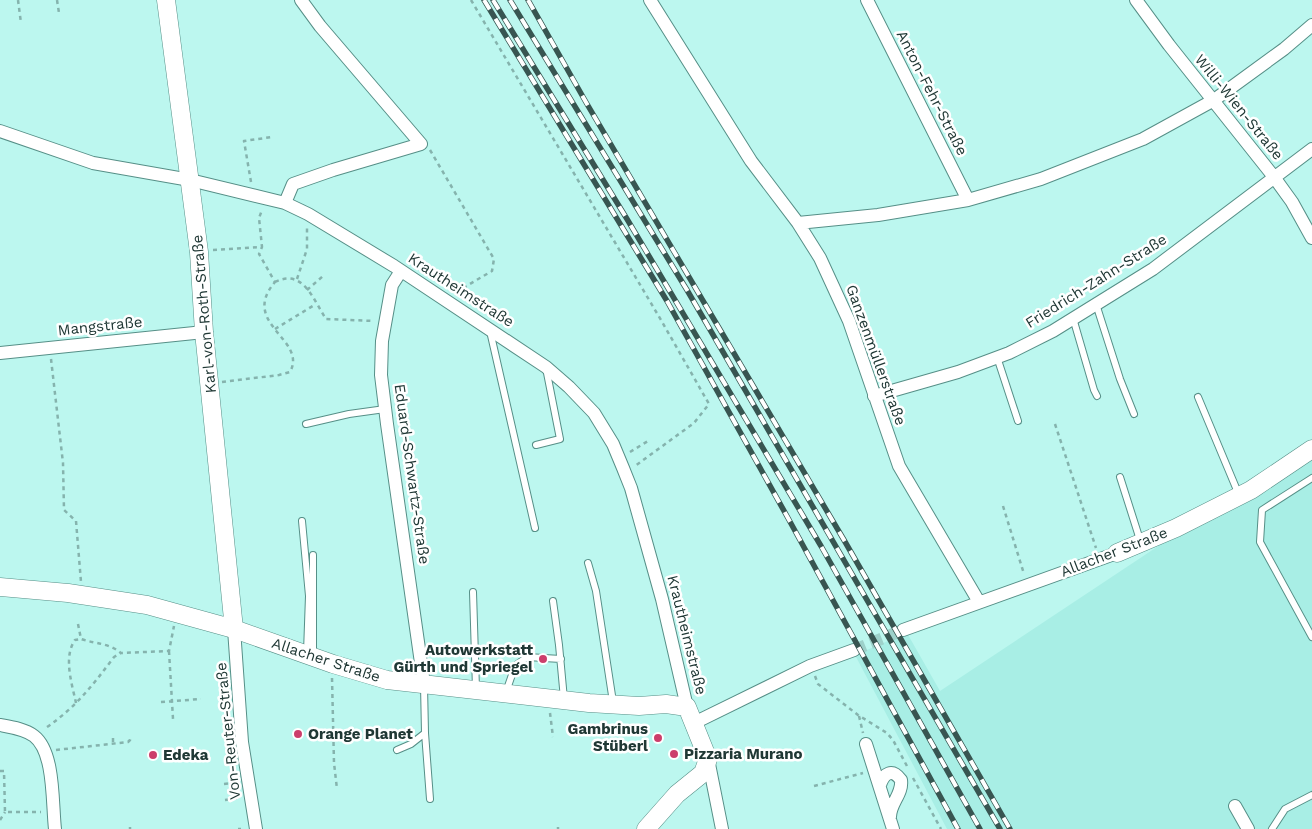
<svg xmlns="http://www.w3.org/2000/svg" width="1312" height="829" font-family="'Work Sans',sans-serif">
  <rect width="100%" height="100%" fill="#bcf7ef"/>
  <path fill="#a8eee5" d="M 1312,444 L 1312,829 L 947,829 L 855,655 L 907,633 L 940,691 Z"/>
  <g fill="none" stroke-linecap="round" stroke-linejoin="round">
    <path stroke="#9dd1ca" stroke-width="12" stroke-dasharray="12 6" stroke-linecap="butt" d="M 854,650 L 903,630"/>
    <defs>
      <path id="lane" d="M 1096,304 L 1120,379 L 1134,414
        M 1073,318 L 1094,390 L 1097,396
        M 490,331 L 535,528
        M 997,357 L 1018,421
        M 1198,397 L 1239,495
        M 306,424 L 349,414 L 385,409
        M 536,445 L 560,439 L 546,368
        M 1120,477 L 1141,543
        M 1312,478 L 1262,510 L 1260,542 L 1312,637
        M 302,521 L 309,596 L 307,652
        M 313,555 L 313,654
        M 588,563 L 596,591 L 613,702
        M 473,592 L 476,689
        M 553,601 L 559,645 L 564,699
        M 506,692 L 515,666 L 527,657 L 561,659
        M 425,733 L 430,799
        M 397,750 L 411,744 L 425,733 L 424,685
        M 1272,829 L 1285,809 L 1312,795"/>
      <path id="street" d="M 650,0 L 751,161 L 798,223 L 820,258 L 849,321 L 899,466 L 979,602
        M 867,0 L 968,200
        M 1136,0 L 1169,45 L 1274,177 L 1292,202 L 1312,238
        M 0,131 L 93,163 L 190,180 L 285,203 L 308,214 L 394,266 L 546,367 L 569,387 L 594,413 L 613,444 L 623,468 L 631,488 L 662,599 L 687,707
        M 285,203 L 293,184 L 333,170 L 421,144 L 320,26 L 301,0
        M 798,223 L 878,215 L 968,200 L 1041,179 L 1143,139 L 1214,100 L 1284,49 L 1312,25
        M 401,271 L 392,285 L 382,341 L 381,375 L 387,424 L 424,684
        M 0,353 L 204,332
        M 874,396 L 958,372 L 1009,353 L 1053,331 L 1153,269 L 1312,149
        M 234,629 L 242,742 L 256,829
        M 903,630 L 1117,553
        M 694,723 L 810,666 L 854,650
        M 0,725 C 11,727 25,729 34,736 C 55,752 52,804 55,829
        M 866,744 L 893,829
        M 708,759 L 722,829
        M 880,785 C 884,773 892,768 901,780 C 903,794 890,803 890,817
        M 1235,806 L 1248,829"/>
      <path id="secondary" d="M 166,0 L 199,252 L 204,332 L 234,629
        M 1117,553 L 1176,528 L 1251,490 L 1312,449
        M 0,587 L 68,593 L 147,605 L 234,629 L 333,664 L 387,680 L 589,703 L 639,706 L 666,704 L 687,707 L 708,759 L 703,773 L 677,794 L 646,829"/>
    </defs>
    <use href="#lane" stroke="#568f87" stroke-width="8"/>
    <use href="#street" stroke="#568f87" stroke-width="14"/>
    <use href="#secondary" stroke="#568f87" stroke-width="19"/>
    <path stroke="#85b3ad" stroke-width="2.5" stroke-dasharray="4 4" stroke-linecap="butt" d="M 18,0 L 21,23
      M 57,0 L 59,13
      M 471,0 L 661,320 L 709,404 L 694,423 L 635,466
      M 430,150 L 494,259 L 492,271 L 456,292
      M 251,182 L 244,141 L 272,137
      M 213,250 L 262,247 L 259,218 L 262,210
      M 297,279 L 307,249 L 307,227
      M 275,282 C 303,268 313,299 326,319 L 374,321
      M 307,290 L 323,276
      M 275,329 L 316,304
      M 51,359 L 63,463 L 64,510 L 76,521 L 81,582
      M 222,382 L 279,375 L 290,372 C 308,339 239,324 275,282 L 259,254 L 262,247
      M 1055,424 L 1096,548
      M 630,452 L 648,441
      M 1003,506 L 1024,574
      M 78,624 L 81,639 C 96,644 109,643 121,653 L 169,651 L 174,626
      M 169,651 L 173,719
      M 815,676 L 818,684 L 858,715 L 887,733 L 893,740 L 908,768
      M 332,678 L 334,763 L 337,789
      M 161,702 L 201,699
      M 76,703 C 72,684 63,657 75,640 L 81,639
      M 550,713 L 553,737
      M 859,716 L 863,733
      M 47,727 C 76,707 93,685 114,657 L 121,653
      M 113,738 L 113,743
      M 56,750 L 128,742 L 130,740 L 131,737
      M 0,771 L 4,771 L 5,812 L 41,812
      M 913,778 L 941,829
      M 224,784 L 234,783
      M 814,786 L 863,773
      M 225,800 L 238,798
      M 0,820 L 5,812
      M 558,827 L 558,829
      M 130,829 L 130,827
      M 238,829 L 241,829"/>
    <use href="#lane" stroke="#fff" stroke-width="6"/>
    <use href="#street" stroke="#fff" stroke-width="12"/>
    <use href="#secondary" stroke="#fff" stroke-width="18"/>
    <defs>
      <path id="rail" d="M 484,0 L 667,301 L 788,518 L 958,829
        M 493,0 L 627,219 L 821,546 L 980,829
        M 510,0 L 687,290 L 1000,829
        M 528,0 L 587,104 L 844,540 L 1010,829"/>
    </defs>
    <use href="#rail" stroke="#385551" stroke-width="5.5"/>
    <use href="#rail" stroke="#fff" stroke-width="4" stroke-dasharray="11" stroke-linecap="butt"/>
  </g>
  <g fill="#cc3e6b" stroke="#fff" stroke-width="2">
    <circle cx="543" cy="659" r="5"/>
    <circle cx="298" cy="734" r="5"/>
    <circle cx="658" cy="738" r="5"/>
    <circle cx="674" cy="754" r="5"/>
    <circle cx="153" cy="755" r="5"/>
  </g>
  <g text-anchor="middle" stroke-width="5" stroke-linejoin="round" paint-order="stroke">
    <g font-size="15" fill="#203835" stroke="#fff">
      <text transform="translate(932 93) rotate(63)" y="5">Anton-Fehr-Straße</text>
      <text transform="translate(1239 107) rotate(51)" y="5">Willi-Wien-Straße</text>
      <text transform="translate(1096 281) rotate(-32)" y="5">Friedrich-Zahn-Straße</text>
      <text transform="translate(461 290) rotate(33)" y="5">Krautheimstraße</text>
      <text transform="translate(204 314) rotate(-95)" y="5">Karl-von-Roth-Straße</text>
      <text transform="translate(100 326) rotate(-6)" y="5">Mangstraße</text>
      <text transform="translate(876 355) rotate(70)" y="5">Ganzenmüllerstraße</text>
      <text transform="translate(412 474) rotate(82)" y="5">Eduard-Schwartz-Straße</text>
      <text transform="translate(1114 552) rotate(-21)" y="5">Allacher Straße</text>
      <text transform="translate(687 635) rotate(76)" y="5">Krautheimstraße</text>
      <text transform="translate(326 660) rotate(18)" y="5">Allacher Straße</text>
      <text transform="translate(228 731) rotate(-96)" y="5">Von-Reuter-Straße</text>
    </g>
    <g font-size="15" font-weight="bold" fill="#203835" stroke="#fff" text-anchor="start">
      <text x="533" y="655" text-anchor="end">Autowerkstatt<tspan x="533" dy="17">Gürth und Spriegel</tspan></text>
      <text x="648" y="734" text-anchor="end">Gambrinus<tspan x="648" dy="17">Stüberl</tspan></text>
      <text x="308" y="739">Orange Planet</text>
      <text x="684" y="759">Pizzaria Murano</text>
      <text x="163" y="760">Edeka</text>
    </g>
  </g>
</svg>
